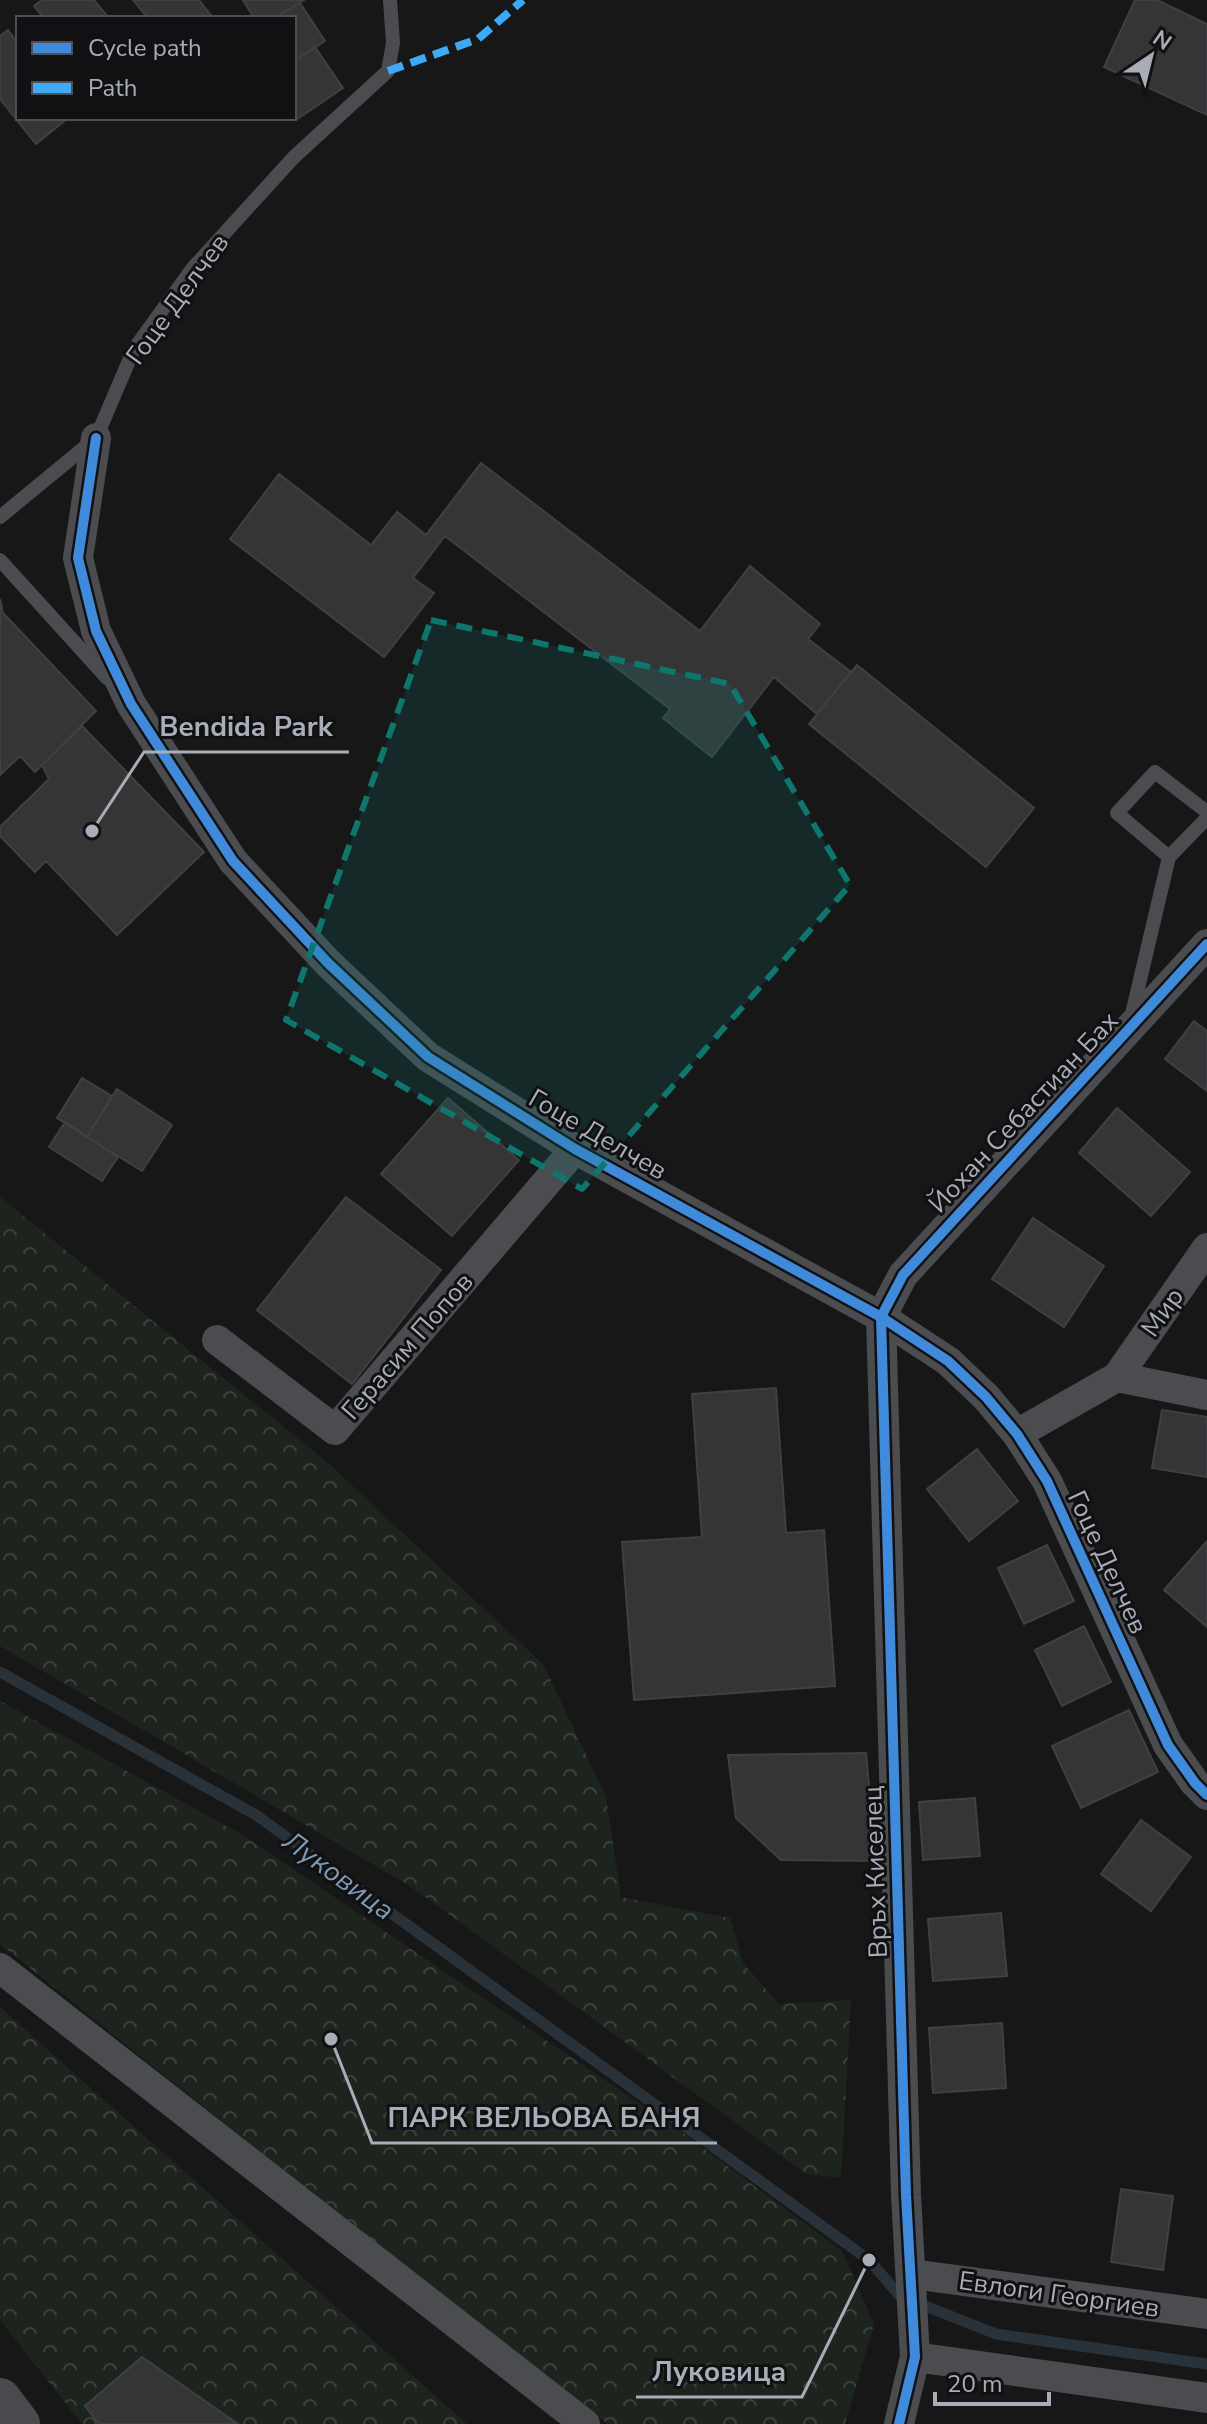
<svg xmlns="http://www.w3.org/2000/svg" width="1207" height="2424" font-family="'Nunito Sans',sans-serif">
  <defs>
    <pattern id="park-crowns" width="20" height="18" patternUnits="userSpaceOnUse" patternTransform="scale(2)"><rect width="20" height="18" fill="#1d241e"/><path d="M2 6a3 3 0 1 1 6 0M12 15a3 3 0 1 1 6 0" fill="none" stroke="#3b413d"/></pattern>
  </defs>
  <rect width="100%" height="100%" fill="#171717"/>
  <path fill="url(#park-crowns)" d="M 0,1197 L 327,1462 L 543,1664 L 606,1797 L 621,1897 L 730,1918 L 743,1963 L 779,2004 L 851,2000 L 841,2178 L 806,2174 L 410,1886 L 0,1646 Z
    M 0,1701 L 241,1834 L 683,2133 L 842,2251 L 874,2324 L 845,2424 L 608,2424 L 348,2222 L 0,1944 Z
    M 0,2007 L 467,2424 L 82,2424 L 0,2320 Z"/>
  <g fill="none" stroke-linecap="round" stroke-linejoin="round">
    <path stroke="#2a3239" stroke-width="11" d="M 0,1672 L 256,1815 L 869,2260 L 900,2296 L 996,2334 L 1207,2364"/>
  </g>
  <path fill="#353536" stroke="#3f4043" stroke-width="2" d="M 42,0 L 94,0 L 109,18 L 44,18 L 34,6 Z
    M 133,0 L 199,0 L 213,18 L 148,18 Z
    M 243,0 L 304,0 L 275,18 L 254,18 Z
    M 1135,0 L 1157,0 L 1207,24 L 1207,115 L 1104,67 Z
    M 300,3 L 325,41 L 294,61 L 294,18 L 275,18 Z
    M 8,30 L 18,43 L 18,118 L 68,118 L 36,144 L 0,99 L 0,36 Z
    M 315,47 L 343,88 L 296,120 L 294,61 Z
    M 481,463 L 700,631 L 750,566 L 820,624 L 808,639 L 851,672 L 817,714 L 774,677 L 712,757 L 663,718 L 670,709 L 445,536 L 413,578 L 434,593 L 384,657 L 230,539 L 279,474 L 371,545 L 397,512 L 426,535 Z
    M 0,599 L 3,613 L 96,711 L 35,772 L 20,756 L 0,775 Z
    M 857,665 L 1034,808 L 986,867 L 809,724 Z
    M 82,726 L 204,852 L 117,935 L 46,861 L 35,872 L 0,836 L 0,827 L 49,779 L 42,765 Z
    M 1194,1021 L 1207,1031 L 1207,1091 L 1165,1059 Z
    M 82,1078 L 112,1096 L 87,1137 L 57,1118 Z
    M 117,1089 L 172,1125 L 142,1171 L 87,1137 Z
    M 448,1098 L 519,1160 L 452,1236 L 381,1174 Z
    M 1117,1108 L 1190,1172 L 1151,1216 L 1079,1153 Z
    M 65,1122 L 118,1157 L 102,1181 L 49,1147 Z
    M 346,1197 L 441,1270 L 352,1384 L 257,1310 Z
    M 1033,1218 L 1104,1266 L 1064,1327 L 992,1279 Z
    M 776,1388 L 786,1533 L 824,1530 L 835,1686 L 634,1700 L 622,1542 L 702,1537 L 692,1394 Z
    M 1162,1410 L 1207,1417 L 1207,1477 L 1152,1468 Z
    M 977,1449 L 1018,1501 L 969,1541 L 927,1489 Z
    M 1207,1541 L 1207,1627 L 1164,1590 Z
    M 1047,1545 L 1074,1601 L 1024,1624 L 998,1568 Z
    M 1084,1626 L 1111,1682 L 1062,1706 L 1035,1650 Z
    M 1129,1710 L 1158,1772 L 1081,1808 L 1052,1746 Z
    M 866,1753 L 876,1861 L 781,1860 L 736,1818 L 728,1755 Z
    M 975,1798 L 980,1856 L 923,1860 L 919,1802 Z
    M 1141,1820 L 1191,1857 L 1151,1911 L 1101,1874 Z
    M 1001,1913 L 1007,1976 L 933,1981 L 928,1919 Z
    M 1002,2023 L 1006,2088 L 933,2093 L 929,2028 Z
    M 1121,2189 L 1173,2196 L 1163,2270 L 1111,2262 Z
    M 142,2357 L 238,2424 L 99,2424 L 85,2406 Z"/>
  <g fill="none" stroke-linecap="round" stroke-linejoin="round">
    <path stroke="#4b4c50" stroke-width="14" d="M 0,517 L 96,438 L 134,349 L 192,269 L 294,157 L 388,71 L 393,43 L 390,0
      M 0,560 L 107,678
      M 1169,857 L 1117,813 L 1155,772 L 1207,812
      M 1131,1018 L 1169,857 L 1207,818"/>
    <path stroke="#4b4c50" stroke-width="30" d="M 96,438 L 78,558 L 96,631 L 131,704 L 233,861 L 328,963 L 428,1057 L 575,1149 L 881,1317 L 948,1361 L 986,1397 L 1017,1434 L 1047,1481 L 1168,1745 L 1195,1783 L 1207,1795
      M 217,1340 L 335,1430 L 575,1149
      M 1117,1377 L 1207,1395
      M 1017,1434 L 1117,1377 L 1207,1248
      M 0,1968 L 585,2424
      M 912,2274 L 1207,2314
      M 915,2357 L 1207,2398
      M 899,2424 L 915,2357 L 906,2195 L 881,1317 L 903,1275 L 1207,944"/>
    <path stroke="#4a4a4e" stroke-width="42" d="M 0,2399 L 19,2424"/>
    <path stroke="#3fa9f5" stroke-width="8" stroke-dasharray="16 8" stroke-linecap="butt" d="M 388,71 L 478,39 L 523,0"/>
    <defs>
      <path id="cycleway" d="M 96,438 L 78,558 L 96,631 L 131,704 L 233,861 L 328,963 L 428,1057 L 575,1149 L 881,1317 L 948,1361 L 986,1397 L 1017,1434 L 1047,1481 L 1168,1745 L 1195,1783 L 1207,1795
        M 899,2424 L 915,2357 L 906,2195 L 881,1317 L 903,1275 L 1207,944"/>
    </defs>
    <use href="#cycleway" stroke="#111113" stroke-width="15"/>
    <use href="#cycleway" stroke="#408adc" stroke-width="10"/>
  </g>
  <path fill="#0f766e" fill-opacity="0.2" stroke="#0f766e" stroke-width="6" stroke-dasharray="16 10" stroke-linejoin="round" d="M 431,620 L 730,684 L 850,885 L 582,1189 L 286,1020 Z"/>
  <g text-anchor="middle" stroke-width="6" stroke-linejoin="round" paint-order="stroke">
    <g font-size="26" fill="#a8adb8" stroke="#111113">
      <text transform="translate(177 299) rotate(-54)" y="9">Гоце Делчев</text>
      <text transform="translate(1023 1112) rotate(-47)" y="9">Йохан Себастиан Бах</text>
      <text transform="translate(598 1134) rotate(30)" y="9">Гоце Делчев</text>
      <text transform="translate(1162 1312) rotate(-55)" y="9">Мир</text>
      <text transform="translate(407 1346) rotate(-49)" y="9">Герасим Попов</text>
      <text transform="translate(1108 1562) rotate(65)" y="9">Гоце Делчев</text>
      <text transform="translate(875 1872) rotate(-92)" y="9">Връх Киселец</text>
      <text transform="translate(1059 2294) rotate(8)" y="9">Евлоги Георгиев</text>
    </g>
    <g font-size="28" font-style="italic" fill="#7f9bb3" stroke="#111113">
      <text transform="translate(339 1875) rotate(36)" y="10">Луковица</text>
    </g>
  </g>
  <path fill="none" stroke="#a8adb8" stroke-width="3" d="M92 831L144 752H349M331 2039L372 2143H717M869 2260L802 2397H636"/>
  <g fill="#a8adb8" stroke="#111113" stroke-width="3">
    <circle cx="92" cy="831" r="8"/>
    <circle cx="331" cy="2039" r="8"/>
    <circle cx="869" cy="2260" r="8"/>
  </g>
  <g font-size="28" text-anchor="middle" font-weight="bold" fill="#a8adb8" stroke="#111113" stroke-width="6" stroke-linejoin="round" paint-order="stroke">
    <text x="246" y="736">Bendida Park</text>
    <text x="544" y="2127">ПАРК ВЕЛЬОВА БАНЯ</text>
    <text x="719" y="2381">Луковица</text>
  </g>
  <rect x="16" y="16" width="280" height="104" fill="#111113" stroke="#4d4f55" stroke-width="2"/>
  <rect x="32" y="42" width="40" height="12" fill="#408adc" stroke="#4d4f55" stroke-width="2"/>
  <text x="88" y="56" font-size="24" fill="#a8adb8">Cycle path</text>
  <rect x="32" y="82" width="40" height="12" fill="#3fa9f5" stroke="#4d4f55" stroke-width="2"/>
  <text x="88" y="96" font-size="24" fill="#a8adb8">Path</text>
  <g transform="translate(1151 56) rotate(35)" stroke="#111113" stroke-width="6" paint-order="stroke">
  <path d="M0-6L14 30L0 20L-14 30Z" fill="#a8adb8"/>
  <text y="-12" font-size="22" font-weight="bold" text-anchor="middle" fill="#a8adb8">N</text>
  </g>
  <path d="M935 2392v12h114v-12" fill="none" stroke="#a8adb8" stroke-width="4"/>
  <text x="947" y="2392" font-size="24" fill="#a8adb8" stroke="#111113" stroke-width="6" paint-order="stroke">20 m</text>
</svg>
